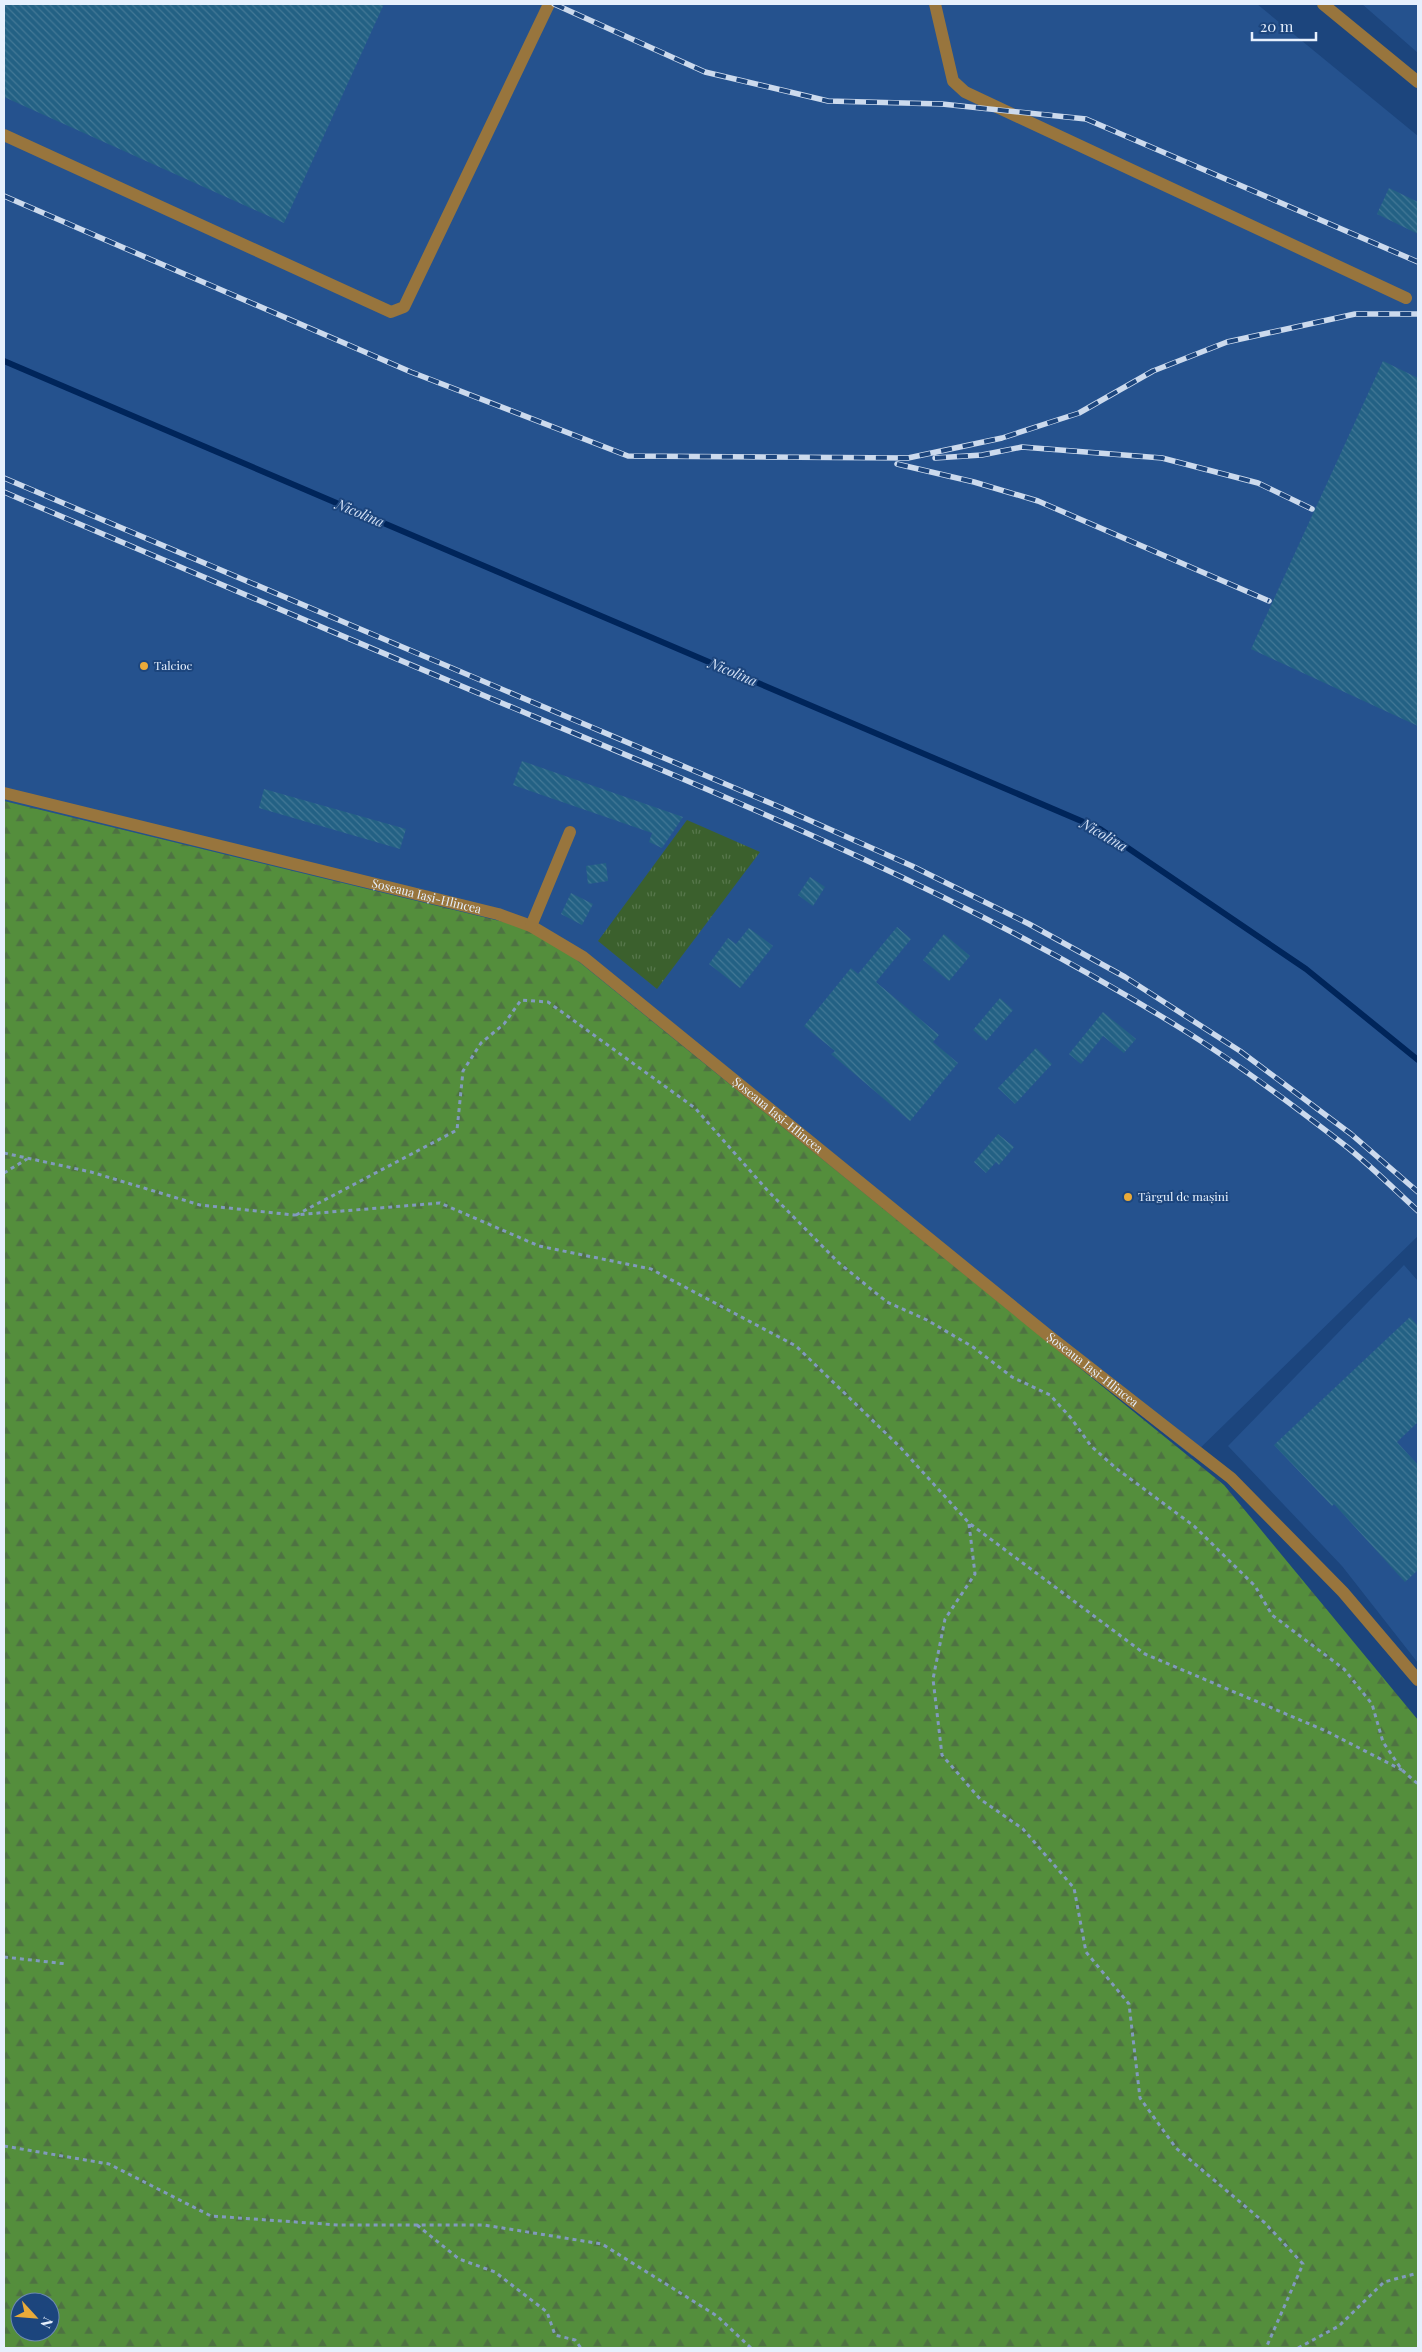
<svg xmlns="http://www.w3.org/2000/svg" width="1422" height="2352" font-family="'Playfair Display',serif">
  <defs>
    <pattern id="grass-tufts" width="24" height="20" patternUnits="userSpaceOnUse" patternTransform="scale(1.25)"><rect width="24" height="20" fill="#3b602d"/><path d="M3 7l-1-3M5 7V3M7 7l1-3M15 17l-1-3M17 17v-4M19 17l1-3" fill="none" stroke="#57774c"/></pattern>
    <pattern id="forest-firs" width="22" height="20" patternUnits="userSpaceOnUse" patternTransform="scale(1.25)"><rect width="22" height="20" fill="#548e3c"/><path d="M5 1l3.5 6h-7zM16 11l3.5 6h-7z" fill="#4e7242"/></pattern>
    <pattern id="building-back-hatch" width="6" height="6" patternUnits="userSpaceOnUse" patternTransform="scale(1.25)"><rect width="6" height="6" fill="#236184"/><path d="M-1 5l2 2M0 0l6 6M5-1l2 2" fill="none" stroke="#437896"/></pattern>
  </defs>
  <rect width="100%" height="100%" fill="#1c457d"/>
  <path fill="#25528e" d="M 4,4 L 1257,4 L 1418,136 L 1418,1236 L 1192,1456 L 540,931 L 4,801 Z
    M 1362,4 L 1418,4 L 1418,53 Z
    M 1404,1265 L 1418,1281 L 1418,1663 L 1342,1566 L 1228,1446 Z"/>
  <path fill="url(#grass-tufts)" d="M 687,820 L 760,852 L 657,989 L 598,941 Z"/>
  <path fill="url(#forest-firs)" fill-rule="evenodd" d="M 4,801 L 541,931 L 1224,1485 L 1418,1720 L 1418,2348 L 4,2348 ZM 20,2302 L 50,2302 L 50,2332 L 20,2332 Z"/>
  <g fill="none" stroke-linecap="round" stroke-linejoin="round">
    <path stroke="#00255a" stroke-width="6" d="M 4,361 L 1100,829 L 1306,969 L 1418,1060"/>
  </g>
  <path fill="url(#building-back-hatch)" d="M 4,4 L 384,4 L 284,223 L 4,97 Z
    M 1389,188 L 1418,202 L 1418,234 L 1377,214 Z
    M 1383,361 L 1418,378 L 1418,726 L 1251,649 Z
    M 522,761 L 683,817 L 662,848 L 649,842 L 652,833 L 513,785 Z
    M 264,789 L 406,829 L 400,849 L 259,808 Z
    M 606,863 L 608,881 L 588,884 L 586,866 Z
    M 810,877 L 825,887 L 813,906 L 798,895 Z
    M 571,893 L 593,904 L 582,925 L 561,914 Z
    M 897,927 L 911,939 L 876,982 L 939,1035 L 933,1042 L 958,1063 L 910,1121 L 831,1054 L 835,1051 L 804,1026 L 851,968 L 858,974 Z
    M 749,928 L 773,946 L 740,988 L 709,964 L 728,938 L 736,944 Z
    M 944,934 L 970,956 L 949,981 L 923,960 Z
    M 1000,998 L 1013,1010 L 986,1041 L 973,1030 Z
    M 1103,1012 L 1136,1039 L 1124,1053 L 1103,1036 L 1081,1064 L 1069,1054 Z
    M 1036,1048 L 1052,1064 L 1015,1104 L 998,1088 Z
    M 998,1134 L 1014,1147 L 999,1165 L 996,1162 L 986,1173 L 974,1162 Z
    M 1410,1317 L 1418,1326 L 1418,1422 L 1397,1442 L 1418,1465 L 1418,1570 L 1405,1582 L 1334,1504 L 1332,1506 L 1274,1445 Z"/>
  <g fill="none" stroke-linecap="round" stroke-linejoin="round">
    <path stroke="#819abd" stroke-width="3" stroke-dasharray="4 4" stroke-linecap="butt" d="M 4,1153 L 91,1172 L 200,1205 L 294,1215 L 440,1203 L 539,1246 L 651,1269 L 796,1346 L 900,1447 L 969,1523 L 1145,1654 L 1326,1731 L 1402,1770
      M 4,1173 L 27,1159
      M 296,1215 L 457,1130 L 463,1071 L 481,1043 L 504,1024 L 521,1000 L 548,1002 L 695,1108 L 768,1191 L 839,1263 L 887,1302 L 927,1320 L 973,1347 L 1012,1377 L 1050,1395 L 1071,1418 L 1091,1446 L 1117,1469 L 1194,1526 L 1255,1586 L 1272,1615 L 1344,1669 L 1372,1704 L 1383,1742 L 1402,1770 L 1418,1784
      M 969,1524 L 975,1574 L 945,1619 L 933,1679 L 942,1755 L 980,1799 L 1023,1829 L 1074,1888 L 1086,1952 L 1129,2004 L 1140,2098 L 1176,2148 L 1265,2223 L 1303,2264 L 1266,2348
      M 4,1957 L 67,1964
      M 4,2146 L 109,2164 L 211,2216 L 338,2225 L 484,2225 L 602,2244 L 717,2316 L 751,2348
      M 417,2225 L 459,2259 L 495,2272 L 547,2312 L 555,2335 L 575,2340 L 581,2348
      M 1298,2348 L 1339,2326 L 1384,2282 L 1418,2273"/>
    <g stroke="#98753d" stroke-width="12">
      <path d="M 935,4 L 953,81 L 965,92 L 1406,298"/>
      <path d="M 1323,4 L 1418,82"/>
      <path d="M 4,135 L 391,312 L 404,307 L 549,4"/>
      <path id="s1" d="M 4,793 L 498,914 L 531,926 L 583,957 L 1049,1336 L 1231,1478 L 1343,1592 L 1418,1680"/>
      <path d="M 531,926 L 570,832"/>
    </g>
    <defs>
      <path id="rail" d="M 554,4 L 705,72 L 828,101 L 942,104 L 1086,119 L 1418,262
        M 4,196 L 411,372 L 628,456 L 908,458 L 1002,438 L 1079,413 L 1153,371 L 1227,342 L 1355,314 L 1418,314
        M 935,458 L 982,455 L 1022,447 L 1162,458 L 1258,483 L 1312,509
        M 897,464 L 974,482 L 1038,501 L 1269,601
        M 4,478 L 782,808 L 912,866 L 1029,924 L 1125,977 L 1240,1051 L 1351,1134 L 1418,1192
        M 4,492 C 178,566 353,641 528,714 C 749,806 973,899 1177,1026 C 1236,1062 1293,1105 1347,1147 C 1372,1167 1395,1190 1418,1211"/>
    </defs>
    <use href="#rail" stroke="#ccdaed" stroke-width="5.5"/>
    <use href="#rail" stroke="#1c457d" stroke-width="4" stroke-dasharray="11" stroke-linecap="butt"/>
  </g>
  <g fill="#eaaa39" stroke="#1c457d" stroke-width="2">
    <circle cx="144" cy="666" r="5"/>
    <circle cx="1128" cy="1197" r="5"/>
  </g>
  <g text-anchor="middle" stroke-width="4" stroke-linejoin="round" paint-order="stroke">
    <g font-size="12" fill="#e6f0fd" stroke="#1c457d" text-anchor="start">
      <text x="154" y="670">Talcioc</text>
      <text x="1138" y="1201">Târgul de mașini</text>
    </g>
    <g font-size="12" fill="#e6f0fd" stroke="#1c457d">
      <text dy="4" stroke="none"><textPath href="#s1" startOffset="435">Șoseaua Iași-Hlincea</textPath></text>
      <text dy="4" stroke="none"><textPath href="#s1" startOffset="855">Șoseaua Iași-Hlincea</textPath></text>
      <text dy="4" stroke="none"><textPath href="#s1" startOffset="1260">Șoseaua Iași-Hlincea</textPath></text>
    </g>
    <g font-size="14" font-style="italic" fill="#d3e1f6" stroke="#1c457d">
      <text transform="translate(360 513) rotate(23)" y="5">Nicolina</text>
      <text transform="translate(733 672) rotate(23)" y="5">Nicolina</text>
      <text transform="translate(1104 835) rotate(30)" y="5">Nicolina</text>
    </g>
  </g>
  <rect width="1422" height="2352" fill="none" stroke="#e6f0fd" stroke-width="10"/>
  <g transform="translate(35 2317) rotate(116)"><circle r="24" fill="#1c457d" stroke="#6d89b0"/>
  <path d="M0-4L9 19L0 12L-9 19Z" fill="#eaaa39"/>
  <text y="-8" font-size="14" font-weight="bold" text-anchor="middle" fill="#e6f0fd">N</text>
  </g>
  <path d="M1252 32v8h64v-8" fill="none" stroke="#e6f0fd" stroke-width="2.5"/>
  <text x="1260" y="32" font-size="15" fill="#e6f0fd" stroke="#1c457d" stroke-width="4" paint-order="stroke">20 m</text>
</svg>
